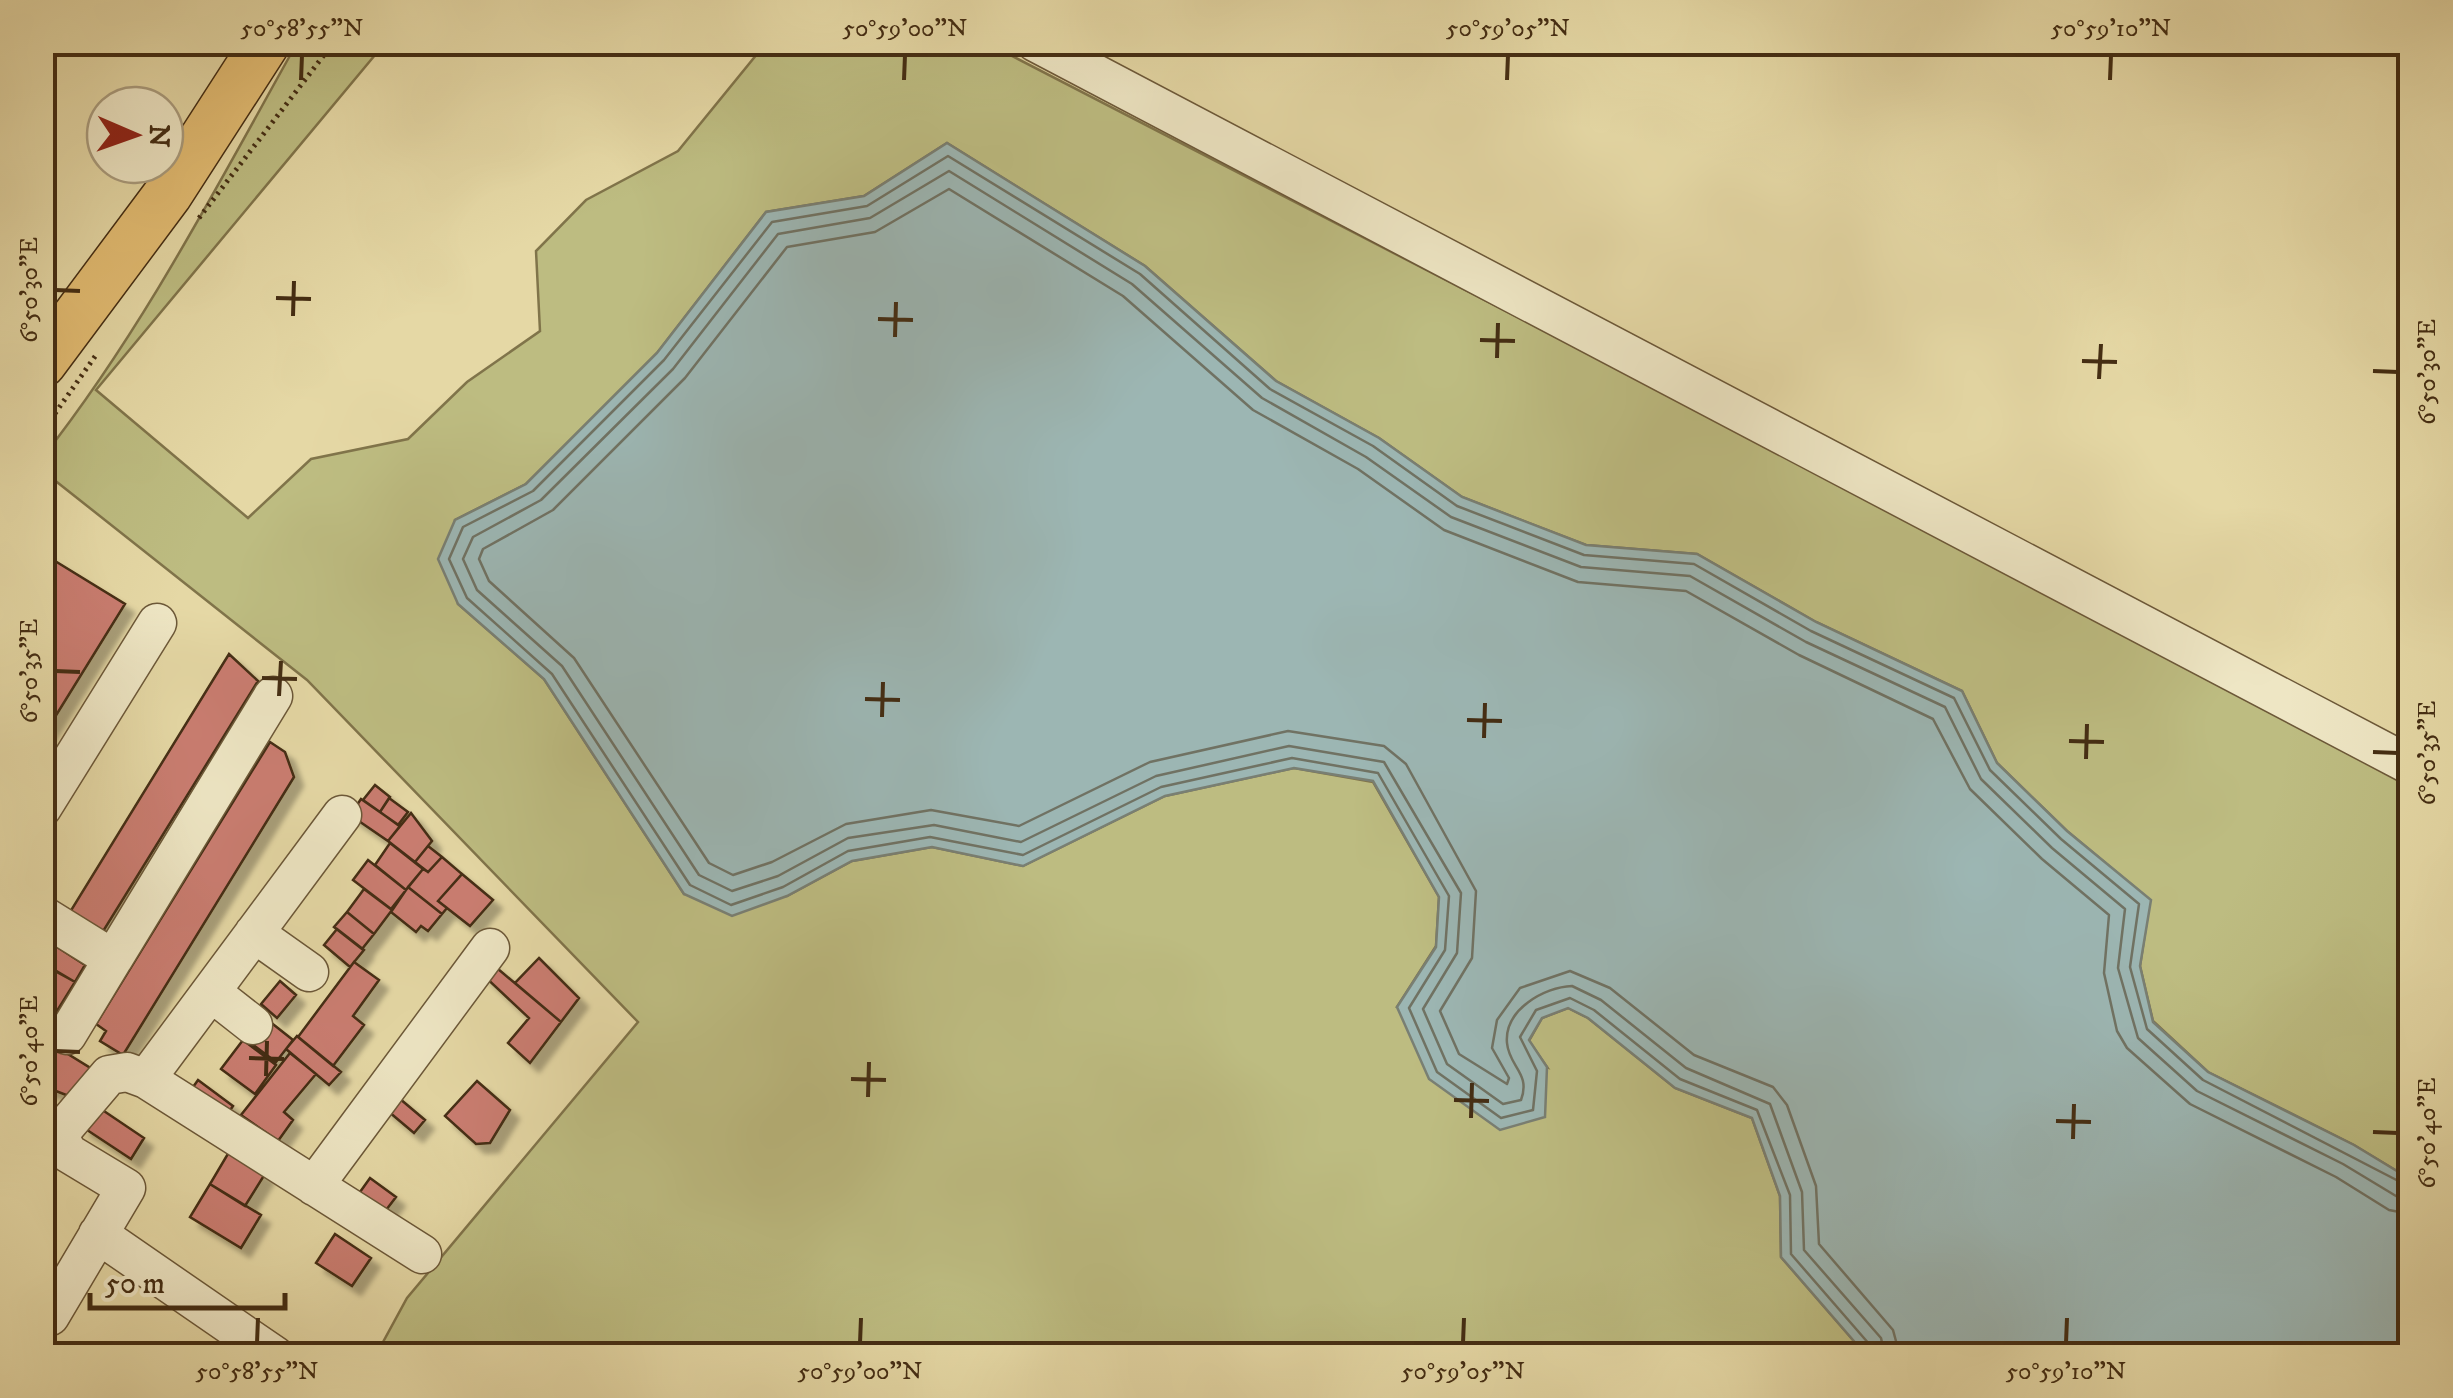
<svg xmlns="http://www.w3.org/2000/svg" width="2453" height="1398" font-family="'IM FELL DW Pica',serif">
  <defs>
    <filter id="shadow"><feDropShadow dx="9" dy="9" stdDeviation="2.5" flood-color="#0004"/></filter>
  </defs>
  <rect width="100%" height="100%" fill="#e5d8a5"/>
  <filter id="stains"><feTurbulence type="fractalNoise" baseFrequency=".002" numOctaves="4"/><feColorMatrix values="0 0 0 0 .2 0 0 0 0 .09 0 0 0 0 .02 0 0 0 .5 -.17"/></filter>
  <radialGradient id="worn" r=".72"><stop offset=".6" stop-color="#630" stop-opacity="0"/><stop offset="1" stop-color="#630" stop-opacity=".3"/></radialGradient>
  <path fill="#bdbc81" stroke="#80744a" stroke-width="2.5" d="M 297,43 L 385,43 L 96,390 L 248,518 L 311,459 L 408,439 L 467,382 L 540,331 L 536,251 L 586,200 L 678,151 L 766,43 L 987,43 L 2410,778 L 2410,1179 L 2354,1145 L 2208,1072 L 2153,1021 L 2140,966 L 2150,900 L 2067,831 L 1997,763 L 1962,691 L 1816,622 L 1697,554 L 1586,545 L 1462,497 L 1379,438 L 1276,381 L 1145,266 L 947,143 L 864,196 L 766,212 L 657,353 L 526,484 L 455,520 L 458,604 L 544,679 L 684,894 L 787,896 L 852,861 L 932,847 L 1023,866 L 1165,796 L 1294,768 L 1373,782 L 1439,897 L 1436,946 L 1397,1007 L 1547,1067 L 1529,1041 L 1542,1018 L 1568,1008 L 1588,1018 L 1675,1088 L 1752,1118 L 1780,1196 L 1781,1257 L 1866,1355 L 376,1355 L 407,1298 L 638,1022 L 307,680 L 43,471 L 42,458 C 143,330 218,184 297,43 Z"/>
  <path fill="#9cb6b3" stroke="#797f73" stroke-width="2.5" d="M 947,143 L 1145,266 L 1276,381 L 1379,438 L 1462,497 L 1586,545 L 1697,554 L 1816,622 L 1962,691 L 1997,763 L 2067,831 L 2151,900 L 2140,966 L 2153,1022 L 2208,1072 L 2354,1145 L 2410,1179 L 2410,1355 L 1866,1355 L 1781,1257 L 1780,1196 L 1752,1118 L 1675,1088 L 1588,1018 L 1568,1008 L 1542,1018 L 1529,1040 L 1547,1067 L 1545,1117 L 1500,1130 L 1429,1079 L 1397,1007 L 1436,947 L 1439,897 L 1373,781 L 1294,768 L 1165,796 L 1023,866 L 932,847 L 852,861 L 787,896 L 732,916 L 684,894 L 544,679 L 458,604 L 438,559 L 455,520 L 526,484 L 657,353 L 766,212 L 864,196 Z"/>
  <g fill="none" stroke-linecap="round" stroke-linejoin="round">
    <path stroke="#707263" stroke-width="2.5" d="M 1873,1356 L 1870,1345 L 1791,1254 L 1790,1195 L 1757,1110 L 1680,1079 L 1594,1010 L 1570,998 L 1536,1010 L 1520,1037 L 1537,1071 L 1533,1110 L 1501,1118 L 1437,1072 L 1409,1008 L 1445,950 L 1449,896 L 1378,773 L 1292,758 L 1161,787 L 1023,855 L 930,837 L 848,851 L 783,887 L 731,905 L 690,885 L 552,674 L 467,598 L 449,559 L 463,527 L 533,491 L 664,360 L 772,222 L 867,206 L 948,156 L 1140,274 L 1270,389 L 1373,446 L 1457,506 L 1584,555 L 1694,564 L 1811,631 L 1954,698 L 1990,770 L 2061,839 L 2139,904 L 2130,967 L 2147,1029 L 2203,1080 L 2410,1187
      M 1885,1356 L 1881,1338 L 1804,1250 L 1802,1192 L 1770,1104 L 1686,1068 L 1601,1000 L 1572,986 C 1544,987 1504,1010 1507,1043 C 1509,1067 1531,1073 1521,1100 L 1503,1104 L 1447,1064 L 1423,1009 L 1457,953 L 1461,893 L 1384,762 L 1289,746 L 1156,776 L 1021,842 L 934,825 L 848,838 L 778,876 L 732,891 L 699,875 L 562,666 L 477,590 L 463,559 L 473,537 L 541,500 L 673,369 L 778,234 L 870,218 L 949,171 L 1132,284 L 1262,398 L 1366,457 L 1451,517 L 1581,567 L 1690,576 L 1806,642 L 1945,707 L 1981,779 L 2052,848 L 2125,909 L 2118,968 L 2138,1038 L 2197,1091 L 2343,1164 L 2396,1196 L 2410,1199
      M 1900,1356 L 1893,1330 L 1819,1244 L 1816,1186 L 1787,1105 L 1773,1087 L 1694,1055 L 1610,988 L 1570,971 L 1520,988 L 1497,1020 L 1492,1048 L 1509,1078 L 1507,1084 L 1459,1054 L 1440,1011 L 1472,958 L 1476,891 L 1406,764 L 1384,746 L 1288,731 L 1150,762 L 1019,826 L 931,810 L 846,824 L 772,862 L 733,875 L 709,863 L 574,658 L 489,581 L 479,559 L 483,549 L 553,510 L 685,378 L 787,247 L 875,232 L 949,189 L 1123,296 L 1253,410 L 1358,469 L 1444,530 L 1578,582 L 1686,591 L 1799,655 L 1933,719 L 1970,789 L 2042,859 L 2109,915 L 2104,973 L 2117,1031 L 2127,1048 L 2190,1104 L 2336,1177 L 2389,1210 L 2410,1214"/>
  </g>
  <path fill="#ca7d71" stroke="#442d13" stroke-width="2.5" filter="url(#shadow)" d="M 42,553 L 125,604 L 42,738 Z
    M 229,654 L 258,681 L 102,933 L 70,912 Z
    M 270,742 L 285,752 L 294,777 L 123,1055 L 100,1041 L 106,1031 L 96,1024 Z
    M 375,785 L 390,797 L 380,812 L 363,800 Z
    M 389,798 L 408,812 L 398,825 L 380,812 Z
    M 361,799 L 400,826 L 388,841 L 350,815 Z
    M 411,813 L 432,841 L 415,862 L 388,841 Z
    M 390,843 L 423,869 L 406,890 L 375,865 Z
    M 428,846 L 442,857 L 428,872 L 415,862 Z
    M 442,857 L 462,874 L 438,901 L 447,908 L 442,914 L 408,887 L 423,869 L 428,872 Z
    M 368,860 L 406,890 L 391,909 L 353,880 Z
    M 462,874 L 493,900 L 470,926 L 438,901 Z
    M 408,887 L 442,914 L 428,931 L 421,926 L 416,932 L 391,912 Z
    M 364,889 L 392,910 L 374,934 L 347,912 Z
    M 347,912 L 374,934 L 362,949 L 334,927 Z
    M 337,929 L 364,950 L 350,967 L 324,945 Z
    M 54,945 L 85,965 L 75,982 L 43,963 Z
    M 539,958 L 579,998 L 561,1022 L 515,983 Z
    M 354,962 L 379,980 L 353,1016 L 364,1025 L 333,1066 L 298,1037 Z
    M 491,963 L 561,1022 L 530,1063 L 508,1043 L 529,1018 L 482,974 Z
    M 42,964 L 75,982 L 42,1035 Z
    M 280,981 L 296,995 L 277,1018 L 261,1004 Z
    M 269,1021 L 293,1040 L 276,1062 L 252,1044 Z
    M 297,1036 L 341,1072 L 329,1085 L 286,1049 Z
    M 42,1038 L 92,1069 L 74,1098 L 48,1088 L 42,1093 Z
    M 243,1040 L 276,1065 L 255,1094 L 221,1069 Z
    M 290,1053 L 316,1074 L 284,1112 L 293,1120 L 278,1141 L 241,1115 Z
    M 198,1080 L 233,1106 L 222,1122 L 186,1097 Z
    M 477,1081 L 510,1110 L 490,1143 L 476,1144 L 445,1116 Z
    M 393,1093 L 425,1120 L 414,1133 L 382,1106 Z
    M 95,1105 L 144,1138 L 131,1159 L 81,1126 Z
    M 229,1152 L 265,1174 L 245,1206 L 210,1184 Z
    M 370,1178 L 396,1197 L 380,1218 L 355,1199 Z
    M 210,1184 L 261,1215 L 241,1248 L 190,1217 Z
    M 335,1234 L 371,1258 L 352,1286 L 316,1263 Z"/>
  <g fill="none" stroke-linecap="round" stroke-linejoin="round">
    <defs>
      <path id="minor" d="M 1035,42 L 2410,765
        M 42,808 L 157,623
        M 42,915 L 113,959 L 273,696
        M 254,933 L 309,972
        M 211,992 L 253,1025
        M 67,1035 L 113,959
        M 146,1079 L 342,815
        M 42,1126 L 58,1135 L 109,1075 L 127,1072 L 146,1079 L 422,1254
        M 314,1186 L 490,948
        M 98,1234 L 275,1356
        M 50,1316 L 126,1188 L 68,1153 L 58,1135"/>
      <path id="major" d="M 42,363 L 168,194 L 266,42"/>
    </defs>
    <use href="#minor" stroke="#6c5838" stroke-width="41"/>
    <use href="#major" stroke="#442d13" stroke-width="51"/>
    <path stroke="#442d13" stroke-width="5" stroke-dasharray="2.5 5" stroke-linecap="butt" d="M 199,218 L 334,42
      M 42,432 L 96,355"/>
    <use href="#minor" stroke="#eee6c4" stroke-width="38"/>
    <use href="#major" stroke="#e2bc72" stroke-width="48"/>
  </g>
  <path fill="none" stroke="#442d13" stroke-width="4" d="M 301,80 L 302,55M 904,80 L 905,55M 1507,80 L 1508,55M 2110,80 L 2111,55M 55,290 L 80,291M 276,298 L 311,299M 293,316 L 294,281M 878,319 L 913,320M 895,337 L 896,302M 1480,340 L 1515,341M 1497,358 L 1498,323M 2082,361 L 2117,362M 2373,371 L 2398,372M 2099,379 L 2101,344M 55,671 L 80,672M 262,678 L 297,679M 279,696 L 281,661M 865,699 L 900,700M 882,717 L 883,682M 1467,720 L 1502,721M 1484,738 L 1485,703M 2069,741 L 2104,742M 2373,752 L 2398,753M 2086,759 L 2087,724M 55,1051 L 80,1052M 249,1058 L 284,1059M 266,1076 L 267,1041M 851,1079 L 886,1080M 868,1097 L 869,1062M 1454,1100 L 1489,1101M 1471,1118 L 1472,1083M 2056,1121 L 2091,1122M 2373,1132 L 2398,1133M 2073,1139 L 2074,1104M 257,1343 L 258,1318M 860,1343 L 861,1318M 1463,1343 L 1464,1318M 2066,1343 L 2067,1318"/>
  <rect width="2453" height="1398" fill="none" stroke="#e5d8a5" stroke-width="110"/>
  <g transform="translate(135 135) rotate(92)"><circle r="48" fill="#eee6c4" stroke="#aa9c7d" stroke-width="2.5"/>
  <path d="M0-8L18 38L0 25L-18 38Z" fill="#8f2418"/>
  <text y="-15" font-size="28" font-weight="bold" text-anchor="middle" fill="#442d13">N</text>
  </g>
  <path d="M90 1293v15h195v-15" fill="none" stroke="#442d13" stroke-width="5"/>
  <text x="105" y="1293" font-size="30" fill="#442d13" stroke="#eee6c4" stroke-width="8" paint-order="stroke">50 m</text>
  <rect x="55" y="55" width="2343" height="1288" fill="none" stroke="#442d13" stroke-width="4"/>
  <g font-size="25" text-anchor="middle" fill="#442d13">
    <text x="302" y="36">50°58'55"N</text>
    <text x="905" y="36">50°59'00"N</text>
    <text x="1508" y="36">50°59'05"N</text>
    <text x="2111" y="36">50°59'10"N</text>
    <text transform="translate(28 290) rotate(-90)" y="9">6°50'30"E</text>
    <text transform="translate(2426 372) rotate(-90)" y="9">6°50'30"E</text>
    <text transform="translate(28 671) rotate(-90)" y="9">6°50'35"E</text>
    <text transform="translate(2426 753) rotate(-90)" y="9">6°50'35"E</text>
    <text transform="translate(28 1051) rotate(-90)" y="9">6°50'40"E</text>
    <text transform="translate(2426 1133) rotate(-90)" y="9">6°50'40"E</text>
    <text x="257" y="1379">50°58'55"N</text>
    <text x="860" y="1379">50°59'00"N</text>
    <text x="1463" y="1379">50°59'05"N</text>
    <text x="2066" y="1379">50°59'10"N</text>
  </g>
  <rect width="100%" height="100%" filter="url(#stains)"/>
  <rect width="100%" height="100%" fill="url(#worn)"/>
</svg>
